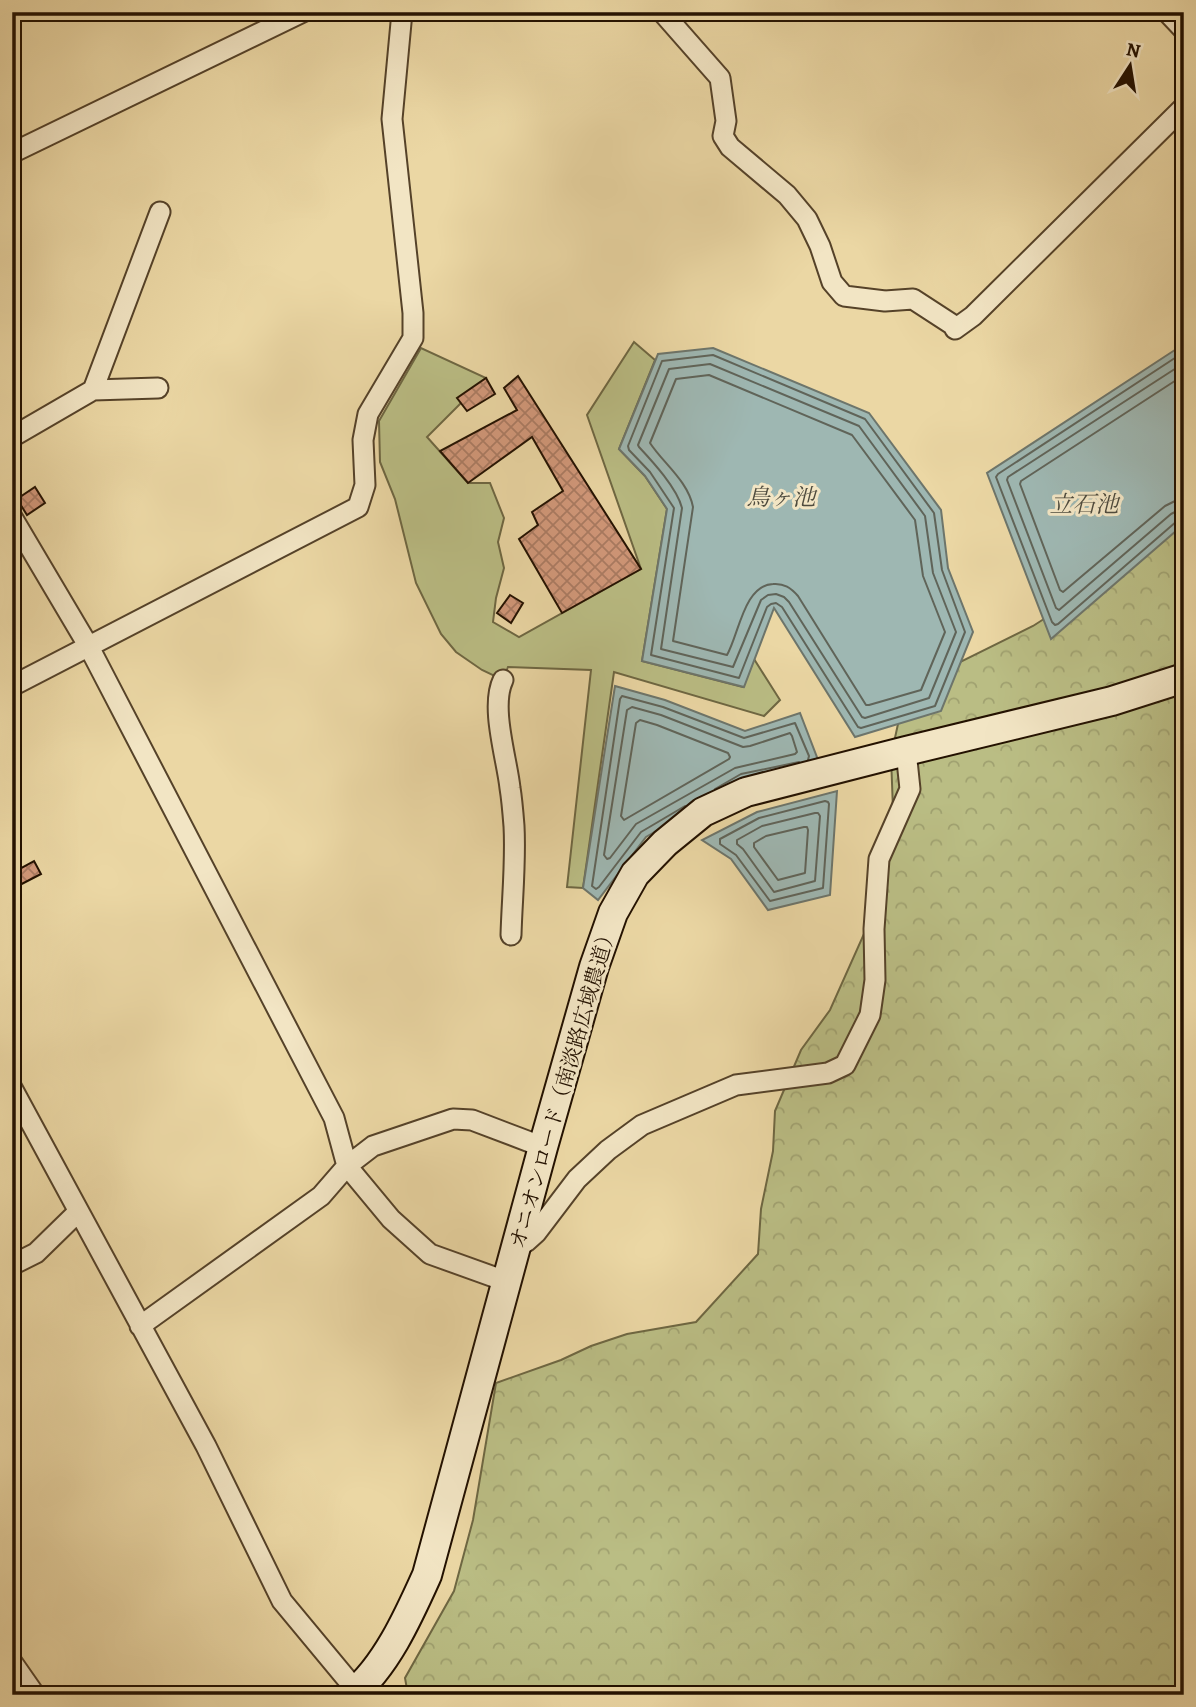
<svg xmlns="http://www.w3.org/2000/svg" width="1196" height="1707" font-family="Alegreya,'Noto Serif JP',serif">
  <defs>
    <pattern id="forest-crowns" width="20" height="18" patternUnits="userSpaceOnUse" patternTransform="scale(1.75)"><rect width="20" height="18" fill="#babd84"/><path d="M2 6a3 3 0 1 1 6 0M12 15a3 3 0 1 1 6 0" fill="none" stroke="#a0a170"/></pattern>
    <pattern id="building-cross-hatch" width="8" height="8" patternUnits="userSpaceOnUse" patternTransform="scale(1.75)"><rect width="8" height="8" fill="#d2987a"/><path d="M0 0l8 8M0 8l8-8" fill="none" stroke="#aa7b62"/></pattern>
  </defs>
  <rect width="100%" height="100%" fill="#ebd7a4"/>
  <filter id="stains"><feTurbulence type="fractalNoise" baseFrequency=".00286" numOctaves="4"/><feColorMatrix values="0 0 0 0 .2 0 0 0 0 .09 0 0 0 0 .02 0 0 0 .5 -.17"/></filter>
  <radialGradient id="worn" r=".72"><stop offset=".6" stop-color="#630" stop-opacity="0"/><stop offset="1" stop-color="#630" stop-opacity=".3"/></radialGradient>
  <path fill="#babd84" stroke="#6e6742" stroke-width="2" d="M 634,342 L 655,360 L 619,449 L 645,476 L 667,509 L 642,661 L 743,687 L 754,659 L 780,700 L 764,716 L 614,672 L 583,888 L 567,887 L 591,670 L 508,667 L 503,680 L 482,670 L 456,652 L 441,634 L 416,583 L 395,499 L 380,462 L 379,421 L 421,348 L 486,378 L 427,437 L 468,483 L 490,483 L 504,518 L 498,542 L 504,568 L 496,598 L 493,622 L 519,637 L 641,569 L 587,415 Z"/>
  <path fill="url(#forest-crowns)" stroke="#6e6742" stroke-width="2" d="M 1184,513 L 1184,1695 L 408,1695 L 405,1678 L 454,1591 L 473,1520 L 496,1383 L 561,1360 L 591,1346 L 627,1334 L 696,1322 L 758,1254 L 761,1209 L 773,1151 L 775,1111 L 801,1050 L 830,1010 L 868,925 L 893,810 L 891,756 L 898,724 L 958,663 L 1033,626 L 1103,581 Z"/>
  <path fill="#9eb7b2" stroke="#6d756b" stroke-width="2" d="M 1184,344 L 1184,524 L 1051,639 L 987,473 Z
    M 713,348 L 869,413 L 941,510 L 948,568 L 973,632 L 941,711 L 855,737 L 774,608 L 744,687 L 642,661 L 667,509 L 645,476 L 619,449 L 658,354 Z
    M 615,686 L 665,700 L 745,731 L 800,713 L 820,765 L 743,781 L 646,837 L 598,900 L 583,888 Z
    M 837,791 L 830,895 L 768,910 L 731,859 L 702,840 L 757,812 Z"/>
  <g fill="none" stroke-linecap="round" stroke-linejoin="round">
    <path stroke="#606459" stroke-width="2" d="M 1184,352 L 998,474 L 996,477 L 1052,622 L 1055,625 L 1058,624 L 1177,521 L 1184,519
      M 713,355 L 865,419 L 934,513 L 942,570 L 965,632 L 935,706 L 861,728 L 858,727 L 782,607 L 776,603 L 771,604 L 767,607 L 739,678 L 651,655 L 674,508 L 650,472 L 629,450 L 628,446 L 662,361 Z
      M 1184,363 L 1008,477 L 1007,480 L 1056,608 L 1059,610 L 1171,514 L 1177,511 L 1184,511
      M 710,364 L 859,426 L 925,516 L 933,573 L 956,632 L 929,698 L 865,718 L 862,717 L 789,602 L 784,597 L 776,594 L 768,595 L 761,600 L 733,667 L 661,649 L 682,508 C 677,488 653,462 639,447 L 638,445 L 669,369 Z
      M 709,375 L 852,435 L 915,520 L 923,576 L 945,632 L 921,690 L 869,705 L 866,705 L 798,596 C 791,588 784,583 773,584 C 744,585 739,634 727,655 L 673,641 L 693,507 C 688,481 663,463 650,443 L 676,379 Z
      M 1184,375 L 1021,481 L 1020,484 L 1060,590 L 1063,592 L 1165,506 L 1175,501 L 1184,500
      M 632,707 L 661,715 L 743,747 L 750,746 L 790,733 L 792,736 L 797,752 L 795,754 L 735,768 L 636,824 L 610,858 L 607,859 L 604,855 L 627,710 Z
      M 640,720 L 657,725 L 728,753 L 730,757 L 729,759 L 624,820 L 621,816 L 636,723 Z
      M 715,789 L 741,774 L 799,762
      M 825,801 L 828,802 L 829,804 L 823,888 L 770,901 L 736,855 L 720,844 L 720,839 L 759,818 Z
      M 685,806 L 641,832 L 599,887 L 596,889 L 592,886 L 620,699 L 622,696 L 663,707 L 744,738 L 795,723 L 809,756 L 808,760
      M 815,813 L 818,813 L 820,816 L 815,881 L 774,892 L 743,849 L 737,844 L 737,840 L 762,826 Z
      M 804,827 L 807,827 L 808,830 L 805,873 L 778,880 L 754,847 L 754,843 L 766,836 Z"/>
  </g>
  <path fill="url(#building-cross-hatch)" stroke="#231100" stroke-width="2" d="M 518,376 L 641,569 L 562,613 L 519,539 L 538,525 L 532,512 L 563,491 L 532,437 L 468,483 L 440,451 L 517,410 L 504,388 Z
    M 486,378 L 495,394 L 467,411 L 457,398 Z
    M 35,487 L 45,503 L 27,515 L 17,499 Z
    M 510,595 L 523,603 L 511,623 L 497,613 Z
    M 34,861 L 41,874 L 12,889 L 12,873 Z"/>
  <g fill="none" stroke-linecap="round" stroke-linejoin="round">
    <defs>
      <path id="street" d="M 662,12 L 720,78 L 726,121 L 723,136 L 730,147 L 787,195 L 807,219 L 820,246 L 832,282 L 844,296 L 885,301 L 913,299 L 953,325 L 955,329 L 973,316 L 1184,107
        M 1167,12 L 1184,30
        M 12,153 L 303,12
        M 93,390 L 160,212
        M 12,437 L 93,390 L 158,388
        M 12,517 L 89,647 L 334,1118 L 347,1166 L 391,1219 L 430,1254 L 508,1282
        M 503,680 C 490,707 507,759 510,788 C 512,800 513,813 514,826 C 516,862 512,899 511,935
        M 12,686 L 358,507 L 365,485 L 363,440 L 368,414 L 413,338 L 413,313 L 392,119 L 402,12
        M 12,1088 L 206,1446 L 282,1601 L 360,1695
        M 518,1241 L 526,1242 L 536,1233 L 577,1179 L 608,1150 L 642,1125 L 736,1085 L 828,1073 L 845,1065 L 870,1015 L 875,980 L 874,929 L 879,859 L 910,789 L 906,751
        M 12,1265 L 36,1253 L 78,1212
        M 140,1326 L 321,1196 L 347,1166 L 373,1146 L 453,1119 L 472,1120 L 543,1147
        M 12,1662 L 35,1695"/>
      <path id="secondary" d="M 351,1695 C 386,1667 409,1615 427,1575 L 543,1147 L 594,967 L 613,913 L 635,874 L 665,843 L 703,812 L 746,792 L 906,751 L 1112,701 L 1184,678"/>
    </defs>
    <use href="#street" stroke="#554229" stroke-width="23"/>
    <use href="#secondary" stroke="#231100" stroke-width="32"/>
    <use href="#street" stroke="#f2e5c4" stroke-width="19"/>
    <use href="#secondary" stroke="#f2e5c4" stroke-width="28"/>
  </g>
  <g text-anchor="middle" stroke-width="6" stroke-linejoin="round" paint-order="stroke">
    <g font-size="21" fill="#231100" stroke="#f2e5c4">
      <text transform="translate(563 1087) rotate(-74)" y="7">オニオンロード（南淡路広域農道）</text>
    </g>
    <g font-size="23" font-style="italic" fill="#4e4b3e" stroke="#f2e5c4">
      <text x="781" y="505">鳥ヶ池</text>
      <text x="1084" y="512">立石池</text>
    </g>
  </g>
  <rect width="1196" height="1707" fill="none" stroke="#ebd7a4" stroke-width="42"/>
  <rect x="14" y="14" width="1168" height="1679" fill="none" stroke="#231100" stroke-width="3.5"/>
  <rect x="21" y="21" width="1154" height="1665" fill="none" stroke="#231100" stroke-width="2"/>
  <g transform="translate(1130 66) rotate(12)" stroke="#f2e5c4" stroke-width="5" paint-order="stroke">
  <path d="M0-5L12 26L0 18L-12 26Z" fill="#231100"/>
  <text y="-10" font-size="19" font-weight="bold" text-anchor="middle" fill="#231100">N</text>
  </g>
  <rect width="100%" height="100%" filter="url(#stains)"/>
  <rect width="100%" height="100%" fill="url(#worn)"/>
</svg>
